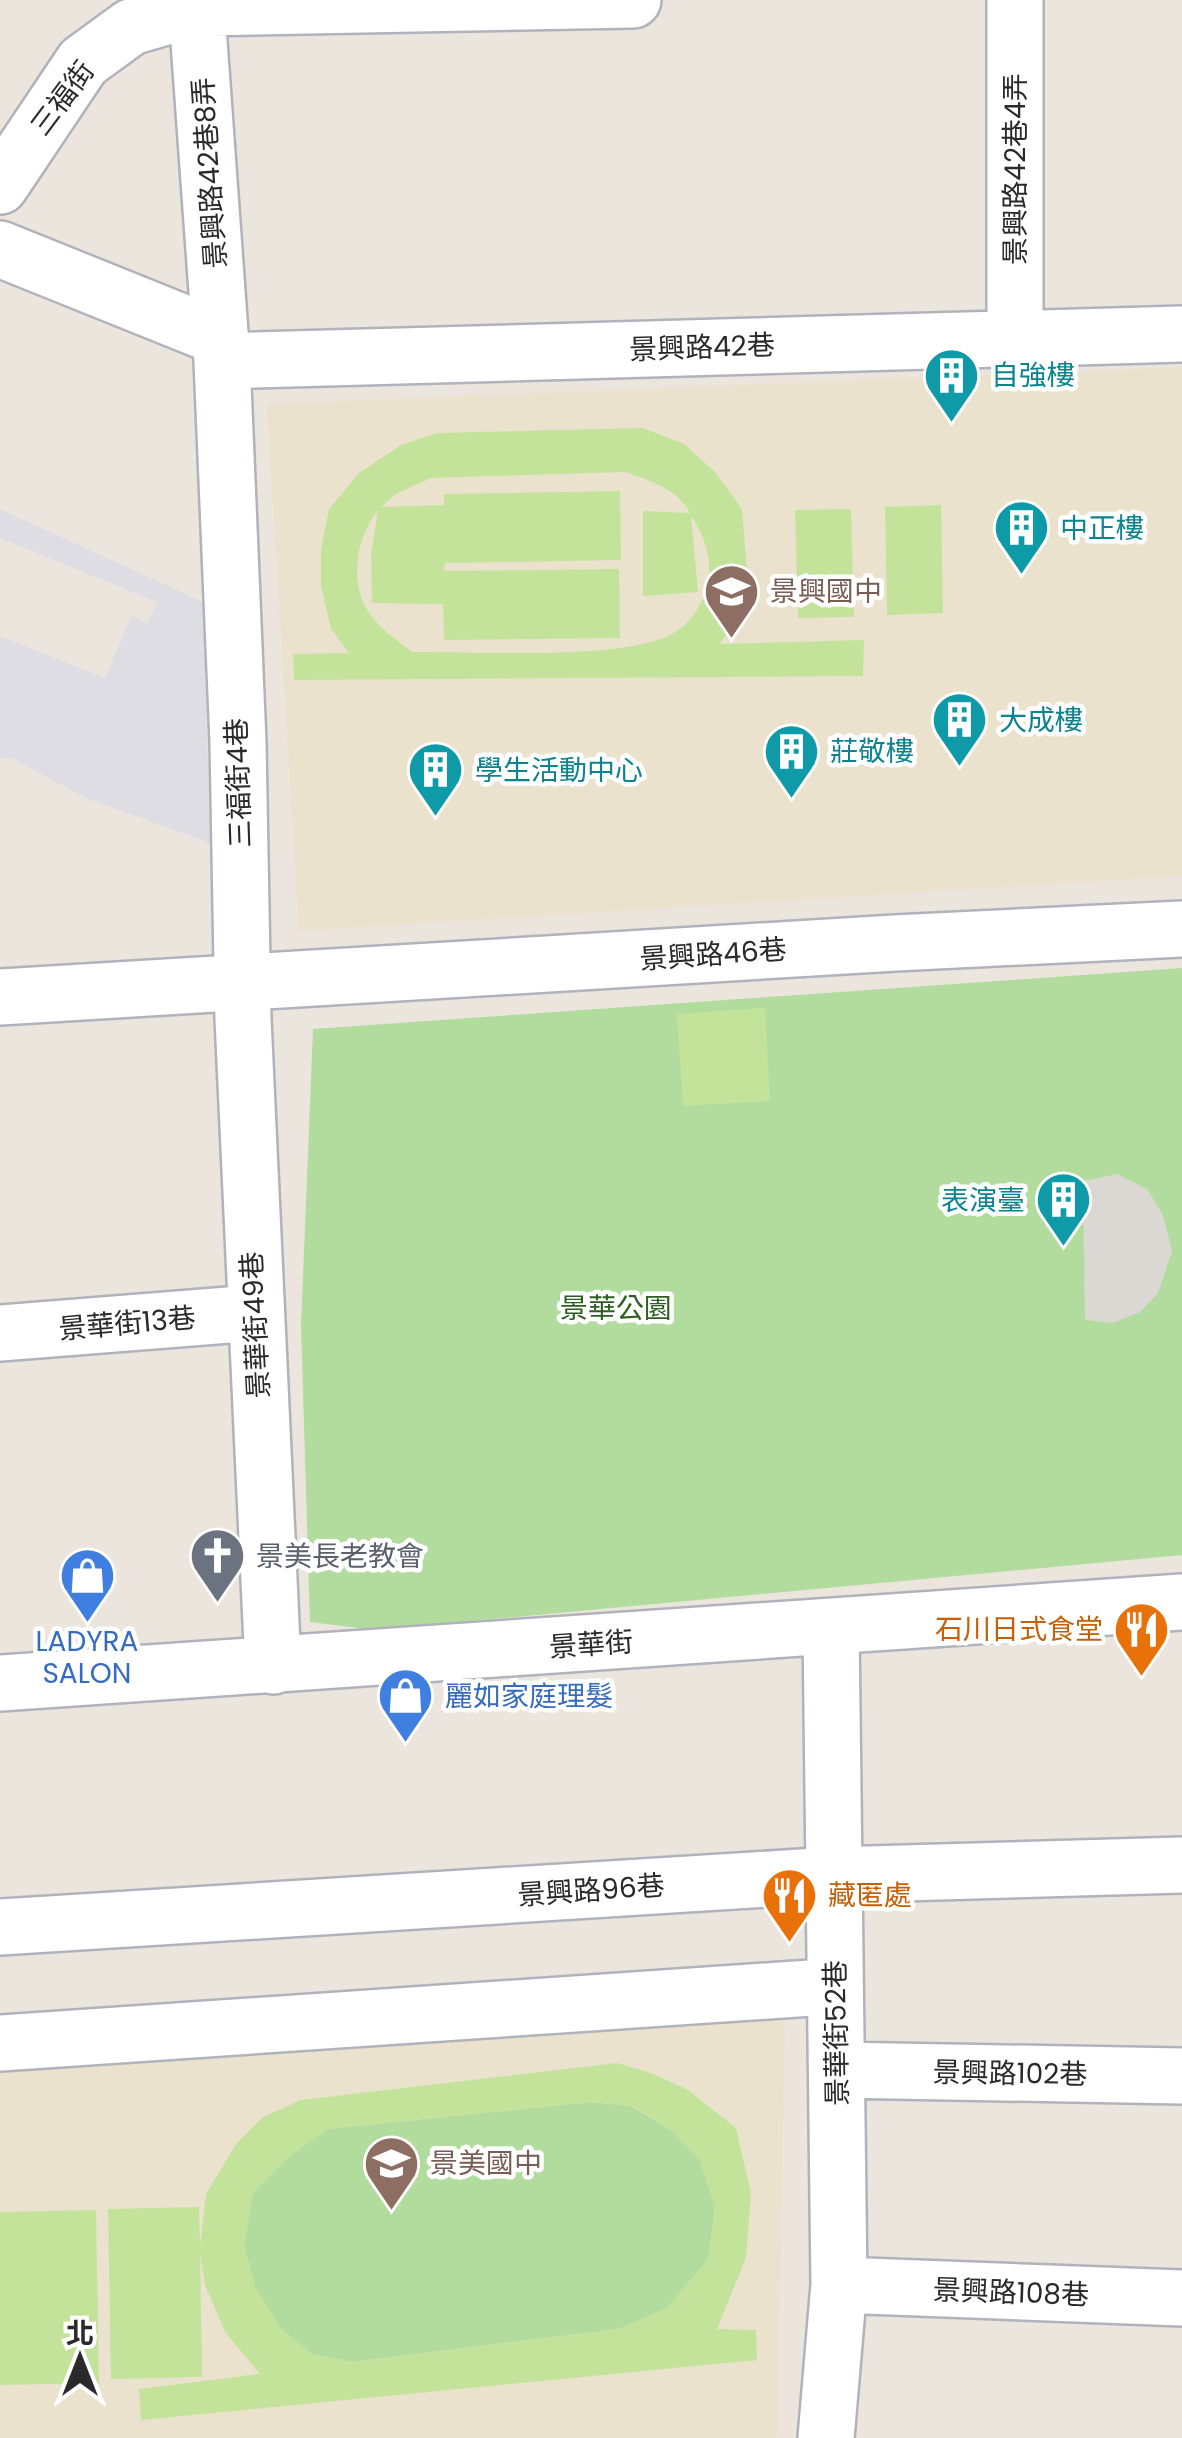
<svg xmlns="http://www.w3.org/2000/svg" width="1182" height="2438" font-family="Poppins,'Noto Sans TC',sans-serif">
  <rect width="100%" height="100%" fill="#ebe5dd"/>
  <path fill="#dfdde4" d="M 0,509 L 203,602 L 210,843 L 86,798 L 13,759 L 0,758 L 0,636 L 105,678 L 131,616 L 148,623 L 157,602 L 0,538 Z"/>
  <path fill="#ebe2ce" d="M 1182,367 L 1182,876 L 299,931 L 267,404 Z
    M 785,2014 L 777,2438 L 0,2438 L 0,2060 Z"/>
  <path fill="#b2dc9e" d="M 1182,968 L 1182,1555 L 375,1630 L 310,1622 L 301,1326 L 313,1029 Z
    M 590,2102 L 631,2106 L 671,2130 L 700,2160 L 715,2207 L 708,2260 L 667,2308 L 619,2329 L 353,2362 L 313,2355 L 281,2329 L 255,2287 L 244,2245 L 253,2192 L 287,2158 L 327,2129 Z"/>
  <path fill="#c3e39b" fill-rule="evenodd" d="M 643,428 L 684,444 L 715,472 L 742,509 L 748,584 L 731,626 L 720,644 L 864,640 L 863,676 L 294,680 L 293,654 L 349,653 L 331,629 L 321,586 L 321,550 L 329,509 L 359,473 L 401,445 L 437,433 ZM 626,472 C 650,481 678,489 690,513 L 643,511 L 643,596 L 698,592 L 691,516 C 706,536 713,564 707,588 C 703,603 691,622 677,631 C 631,662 472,651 412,652 C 398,641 380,629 370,614 C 348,583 356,538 378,510 L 371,554 L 372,603 L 443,604 L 444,640 L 620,638 L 619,569 L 444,571 L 445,563 L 621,560 L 620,491 L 444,494 L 444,505 L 381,507 L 396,494 L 430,478 Z
    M 941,505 L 943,613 L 887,615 L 885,507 Z
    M 851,509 L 854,617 L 798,618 L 795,510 Z
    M 765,1008 L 770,1101 L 683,1106 L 677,1014 Z
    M 617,2063 L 651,2073 L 688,2090 L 736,2128 L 751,2193 L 746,2258 L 717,2329 L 756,2330 L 757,2360 L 141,2420 L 139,2389 L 260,2374 L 225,2332 L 205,2285 L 200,2252 L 202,2377 L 111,2379 L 108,2209 L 199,2207 L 200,2246 L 206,2194 L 236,2144 L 263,2117 L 301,2100 ZM 590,2102 L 632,2106 L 671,2130 L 700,2160 L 715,2207 L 708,2260 L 667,2308 L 618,2329 L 353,2362 L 313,2355 L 281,2329 L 255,2287 L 244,2245 L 253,2192 L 287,2158 L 327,2129 Z
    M 96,2210 L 99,2383 L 0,2385 L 0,2212 Z"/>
  <path fill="#dbd8d3" d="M 1117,1174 L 1147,1189 L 1163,1215 L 1172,1251 L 1158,1293 L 1140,1312 L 1113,1323 L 1085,1320 L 1083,1181 Z"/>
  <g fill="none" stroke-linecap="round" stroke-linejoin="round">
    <defs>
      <path id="minor" d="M 196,0 L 222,361 L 238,742 L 243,1019 L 273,1666
        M 1015,0 L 1015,337
        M 0,186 L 83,62 L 131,27 L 196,8 L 633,0
        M 0,249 L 221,338
        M 222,361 L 1182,334
        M 0,997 L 895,943 L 1182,929
        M 0,1333 L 254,1313
        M 0,1683 L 1182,1602
        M 0,1927 L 833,1875 L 1182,1865
        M 0,2043 L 811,1988 L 834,1981
        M 837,2070 L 1182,2076
        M 839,2285 L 1182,2298
        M 826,2438 L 839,2285 L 831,1627"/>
    </defs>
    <use href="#minor" stroke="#b0b3bc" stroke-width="60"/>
    <use href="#minor" stroke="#fff" stroke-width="55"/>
  </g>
  <defs>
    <symbol id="building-pin" viewBox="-11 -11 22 30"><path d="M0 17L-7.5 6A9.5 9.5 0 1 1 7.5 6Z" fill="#0f9aa8" stroke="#fff"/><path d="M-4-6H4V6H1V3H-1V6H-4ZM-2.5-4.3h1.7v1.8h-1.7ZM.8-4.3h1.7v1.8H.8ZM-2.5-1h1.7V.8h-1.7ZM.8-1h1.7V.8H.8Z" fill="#fff"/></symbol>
    <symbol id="school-pin" viewBox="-11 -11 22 30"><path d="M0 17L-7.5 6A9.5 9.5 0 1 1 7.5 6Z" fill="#8d6e63" stroke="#fff"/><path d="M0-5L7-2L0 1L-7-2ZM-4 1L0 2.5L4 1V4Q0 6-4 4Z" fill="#fff"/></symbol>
    <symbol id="church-pin" viewBox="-11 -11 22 30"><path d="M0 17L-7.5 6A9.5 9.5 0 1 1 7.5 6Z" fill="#6b7280" stroke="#fff"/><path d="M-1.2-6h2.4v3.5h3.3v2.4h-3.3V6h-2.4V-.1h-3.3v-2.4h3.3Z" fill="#fff"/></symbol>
    <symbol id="shop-pin" viewBox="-11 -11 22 30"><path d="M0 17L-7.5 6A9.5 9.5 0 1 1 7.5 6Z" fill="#3f7fe0" stroke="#fff"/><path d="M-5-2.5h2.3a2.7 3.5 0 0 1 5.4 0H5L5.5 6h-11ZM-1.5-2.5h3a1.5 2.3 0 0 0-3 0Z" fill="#fff"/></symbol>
    <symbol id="restaurant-pin" viewBox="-11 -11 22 30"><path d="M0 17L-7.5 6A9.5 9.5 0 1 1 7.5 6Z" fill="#e8710a" stroke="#fff"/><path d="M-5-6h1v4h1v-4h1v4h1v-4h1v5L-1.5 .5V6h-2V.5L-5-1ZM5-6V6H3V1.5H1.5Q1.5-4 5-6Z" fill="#fff"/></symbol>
  </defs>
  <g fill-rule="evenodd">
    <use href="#building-pin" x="920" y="344" width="63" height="86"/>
    <use href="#building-pin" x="990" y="496" width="63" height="86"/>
    <use href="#school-pin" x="700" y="560" width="63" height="86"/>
    <use href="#building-pin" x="928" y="688" width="63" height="86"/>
    <use href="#building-pin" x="760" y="720" width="63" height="86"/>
    <use href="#building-pin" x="404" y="738" width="63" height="86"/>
    <use href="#building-pin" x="1032" y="1168" width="63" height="86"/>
    <use href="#church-pin" x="186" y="1524" width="63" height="86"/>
    <use href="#shop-pin" x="56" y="1544" width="63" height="86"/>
    <use href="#restaurant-pin" x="1110" y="1598" width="63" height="86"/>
    <use href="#shop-pin" x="374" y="1664" width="63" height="86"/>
    <use href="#restaurant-pin" x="758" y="1864" width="63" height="86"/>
    <use href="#school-pin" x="360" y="2132" width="63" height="86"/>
  </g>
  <g text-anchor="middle" stroke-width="9" stroke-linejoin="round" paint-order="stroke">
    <g font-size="28" fill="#2a2a2a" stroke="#fff">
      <text transform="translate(62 98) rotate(-53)" y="10">三福街</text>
      <text transform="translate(1015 169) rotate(-90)" y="10">景興路42巷4弄</text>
      <text transform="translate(209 173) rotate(-94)" y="10">景興路42巷8弄</text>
      <text transform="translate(702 347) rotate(-2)" y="10">景興路42巷</text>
      <text transform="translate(238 783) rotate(-92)" y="10">三福街4巷</text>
      <text transform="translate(713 954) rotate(-4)" y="10">景興路46巷</text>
      <text transform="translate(127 1323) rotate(-5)" y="10">景華街13巷</text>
      <text transform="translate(255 1325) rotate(-93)" y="10">景華街49巷</text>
      <text transform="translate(591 1644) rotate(-4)" y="10">景華街</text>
      <text transform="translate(591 1890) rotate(-4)" y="10">景興路96巷</text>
      <text transform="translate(836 2033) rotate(-91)" y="10">景華街52巷</text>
      <text transform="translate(1010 2073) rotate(1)" y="10">景興路102巷</text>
      <text transform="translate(1011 2292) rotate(2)" y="10">景興路108巷</text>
    </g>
    <g font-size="28" fill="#0d838f" stroke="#fff" text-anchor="start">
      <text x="991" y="385">自強樓</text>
      <text x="1060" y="538">中正樓</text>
      <text x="999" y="730">大成樓</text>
      <text x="830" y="761">莊敬樓</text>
      <text x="475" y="780">學生活動中心</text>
      <text x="1025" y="1210" text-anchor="end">表演臺</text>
    </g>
    <g font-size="28" fill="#785e54" stroke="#fff" text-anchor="start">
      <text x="770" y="601">景興國中</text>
      <text x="430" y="2173">景美國中</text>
    </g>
    <g font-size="28" fill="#2d6020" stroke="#fff">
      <text x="616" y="1318">景華公園</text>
    </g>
    <g font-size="28" fill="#5b616d" stroke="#fff" text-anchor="start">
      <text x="256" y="1566">景美長老教會</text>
    </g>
    <g font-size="28" fill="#c56008" stroke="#fff" text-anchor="end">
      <text x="1103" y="1639">石川日式食堂</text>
      <text x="828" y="1905" text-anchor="start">藏匿處</text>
    </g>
    <g font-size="28" fill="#366cbe" stroke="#fff">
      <text x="87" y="1651">LADYRA<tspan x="87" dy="32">SALON</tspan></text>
      <text x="445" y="1706" text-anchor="start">麗如家庭理髮</text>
    </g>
  </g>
  <g transform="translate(80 2358)" stroke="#ffffff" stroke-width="8" paint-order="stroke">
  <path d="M0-8L18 38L0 25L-18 38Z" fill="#2a2a2a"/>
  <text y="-15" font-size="28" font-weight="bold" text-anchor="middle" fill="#2a2a2a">北</text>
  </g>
</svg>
